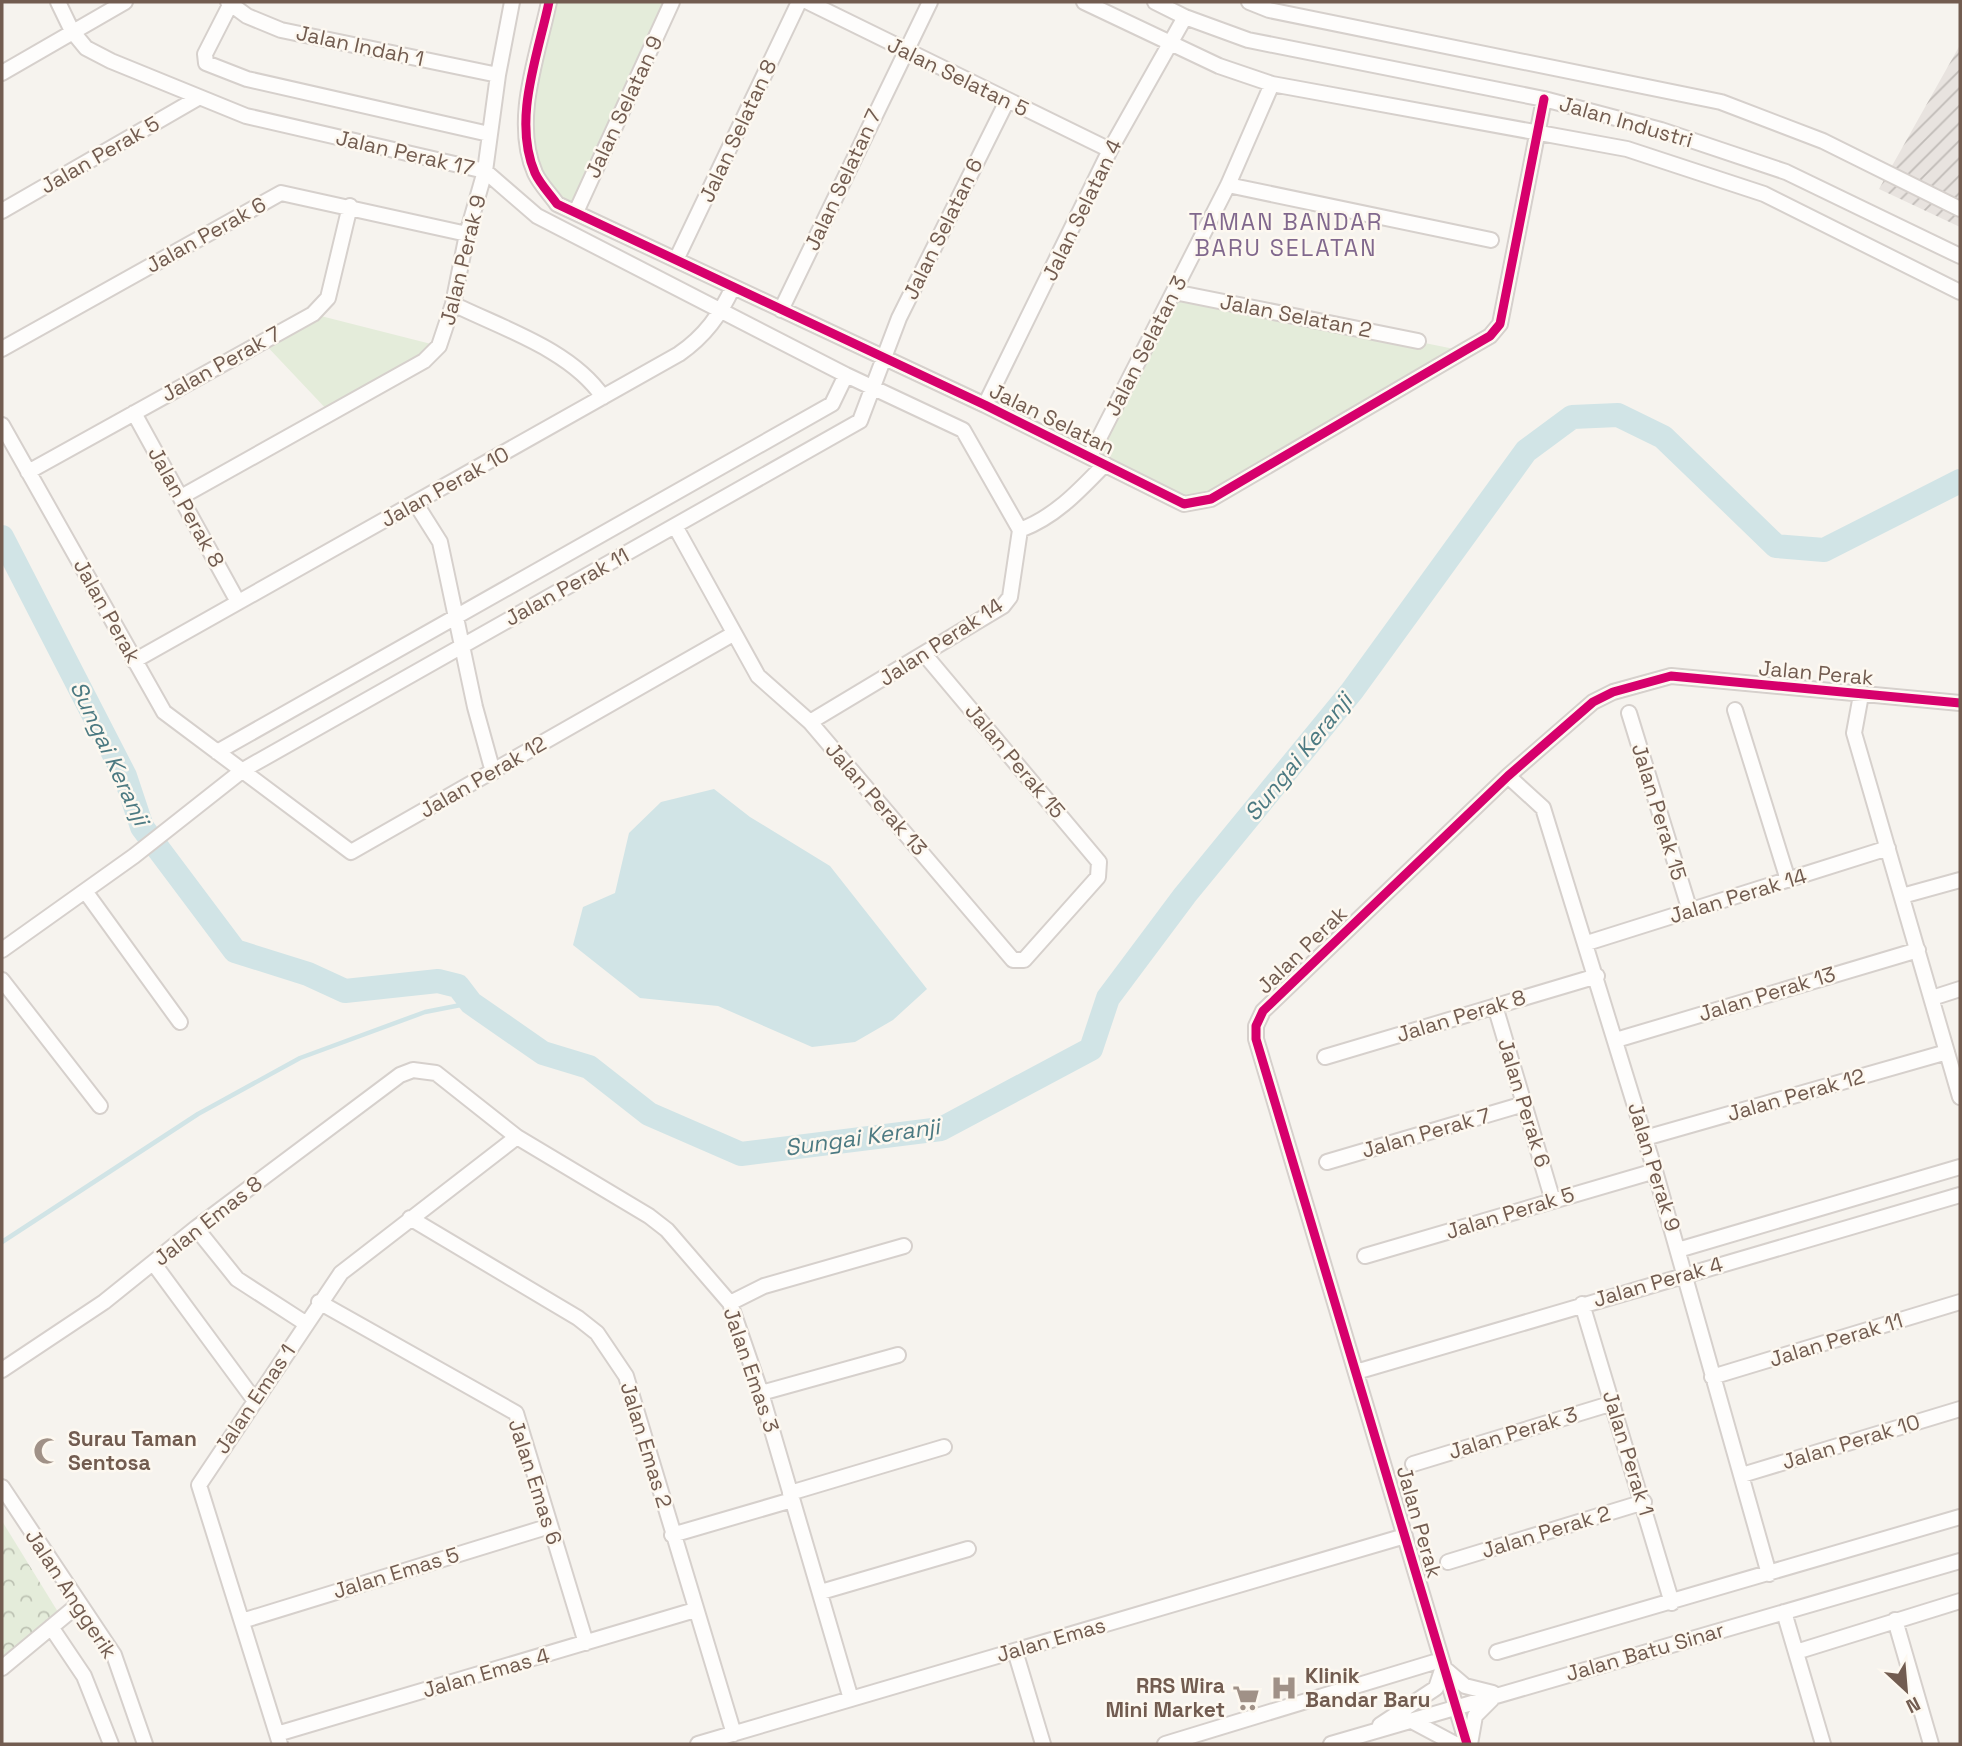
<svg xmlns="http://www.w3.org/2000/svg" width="1962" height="1746" font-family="'Space Grotesk',sans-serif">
  <defs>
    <pattern id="industrial-furrows" width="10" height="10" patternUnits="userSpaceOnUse" patternTransform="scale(1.75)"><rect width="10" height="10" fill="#e8e3df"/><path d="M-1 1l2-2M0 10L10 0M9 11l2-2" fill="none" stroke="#c0bbb7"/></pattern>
    <pattern id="park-crowns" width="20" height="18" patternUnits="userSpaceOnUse" patternTransform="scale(1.75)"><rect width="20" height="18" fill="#e4ecda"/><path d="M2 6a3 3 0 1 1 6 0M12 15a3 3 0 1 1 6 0" fill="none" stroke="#bdc2b3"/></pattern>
  </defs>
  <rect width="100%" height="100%" fill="#f6f3ee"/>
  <path fill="url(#industrial-furrows)" d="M 1960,45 L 1960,227 L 1879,189 Z"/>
  <path fill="#e4ecda" d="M 549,2 L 672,2 L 576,212 L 535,174 L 530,93 Z
    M 1174,292 L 1464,351 L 1198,503 L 1090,456 Z
    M 313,314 L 439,346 L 330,413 L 262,341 Z"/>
  <path fill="url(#park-crowns)" d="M 2,1521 L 58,1612 L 2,1660 Z"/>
  <path fill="#d1e4e6" d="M 714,789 L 750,817 L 830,866 L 927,989 L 893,1020 L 855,1042 L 812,1047 L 718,1006 L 640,998 L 573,945 L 583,907 L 615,893 L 629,833 L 661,802 Z"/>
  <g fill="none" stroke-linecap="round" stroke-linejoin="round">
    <path stroke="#d1e4e6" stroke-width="4.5" d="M 2,1242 L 198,1114 L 300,1058 L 425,1012 L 471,1003"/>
    <path stroke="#d1e4e6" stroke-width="24" d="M 2,537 L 125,776 L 142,827 L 235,951 L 308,974 L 345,991 L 438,981 L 458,986 L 471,1003 L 543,1053 L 589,1067 L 649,1114 L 741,1154 L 941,1129 L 1091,1049 L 1108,998 L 1185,895 L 1352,691 L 1526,451 L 1572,417 L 1618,415 L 1663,437 L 1776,546 L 1824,550 L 1960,481"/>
    <defs>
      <path id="minor" d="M 58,2 L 72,31 L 86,48 L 111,61 L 246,116 L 485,171 L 537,216 L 846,375 L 963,430 L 1020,530 L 1010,597 L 1003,606 L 810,722
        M 228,2 L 247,16 L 281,30 L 498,75
        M 549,2 C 538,55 512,120 535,173 C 540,184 550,194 557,204 L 985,405 L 1184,504 L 1211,499 L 1464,351 L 1490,336 L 1500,324 L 1544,99
        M 808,2 L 1110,150
        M 1084,2 L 1219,66 L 1272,84 L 1627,149 L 1764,194 L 1960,292
        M 1155,2 L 1185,17 L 1248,40 L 1544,99 L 1661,130 L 1786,172 L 1960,256
        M 1249,2 L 1269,10 L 1721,102 L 1823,141 L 1960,209
        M 230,5 L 205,54 L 206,63 L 247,79 L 489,134
        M 2,73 L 125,2
        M 1228,185 L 1491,240
        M 2,211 L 198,98
        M 576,212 L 672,2
        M 676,260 L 799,2
        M 1174,292 L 1418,341
        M 453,304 C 504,329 571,350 603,397
        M 781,310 L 930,2
        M 2,349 L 281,193 L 467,234
        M 985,405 L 1110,150 L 1185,17
        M 134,413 L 238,602
        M 2,425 L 164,712 L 351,852 L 733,634
        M 1090,456 L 1228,185 L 1272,84
        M 28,472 L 313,314 L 328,298 L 350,206
        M 181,497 L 424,361 L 439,346 L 453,304 L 467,234 L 485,171 L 498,75 L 512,2
        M 416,504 L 440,542 L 475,707 L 493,772
        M 675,526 L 758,676 L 810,722 L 1013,960 L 1024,960 L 1098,877 L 1099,862 L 925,655
        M 1020,530 C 1055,517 1079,491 1105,464
        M 134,661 L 679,354 C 705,336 720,315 733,287
        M 1861,695 L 1854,733 L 1960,1097
        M 1735,710 L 1788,880
        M 1629,713 L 1690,911
        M 217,752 L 832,404 L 846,375
        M 1508,776 L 1543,808 L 1655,1171 L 1769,1574
        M 85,891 L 180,1022
        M 1902,896 L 1960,880
        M 1587,943 L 1888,848
        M 2,950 L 134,856 L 243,770 L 860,421 L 899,318 L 1007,101
        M 2,980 L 100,1106
        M 1932,998 L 1960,989
        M 1495,1006 L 1553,1201
        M 1616,1040 L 1918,950
        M 1325,1057 L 1597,976
        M 1645,1138 L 1947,1052
        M 1327,1162 L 1524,1104
        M 410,1218 L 578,1318 L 597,1333 L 626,1376 L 734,1734
        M 196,1228 L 237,1279 L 305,1323
        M 1678,1250 L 1960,1167
        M 1365,1256 L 1655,1171
        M 154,1264 L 255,1401
        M 319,1302 L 516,1413 L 586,1643
        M 730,1303 L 764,1286 L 904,1246
        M 1582,1304 L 1672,1603
        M 2,1370 L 104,1302 L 196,1228 L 400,1075 L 413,1070 L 436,1073 L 517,1137 L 649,1216 L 667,1230 L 730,1303 L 761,1393 L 851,1699
        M 1356,1372 L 1960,1195
        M 1712,1377 L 1960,1302
        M 761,1393 L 898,1355
        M 1413,1464 L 1613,1403
        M 1742,1475 L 1960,1409
        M 2,1487 L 114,1655 L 145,1744
        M 790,1493 L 944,1447
        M 672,1535 L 792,1500
        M 1448,1562 L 1644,1502
        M 821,1592 L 968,1549
        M 1784,1612 L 1823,1744
        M 1895,1620 L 1931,1744
        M 242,1621 L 550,1526
        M 51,1627 L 84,1676 L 111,1744
        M 1015,1651 L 1043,1744
        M 1497,1652 L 1960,1517
        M 1796,1652 L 1960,1601
        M 2,1668 L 79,1604
        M 1444,1668 L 1465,1686 L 1493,1693
        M 1410,1720 L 1455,1744
        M 1380,1725 L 1436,1688 L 1443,1667
        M 277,1734 L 695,1610
        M 280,1744 L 199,1485 L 341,1273 L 517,1137
        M 698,1744 L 1405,1536
        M 1165,1744 L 1441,1660
        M 1331,1744 L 1960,1561
        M 1467,1744 L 1256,1039 L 1256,1026 L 1263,1011 L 1508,776 L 1593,702 L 1613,692 L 1671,676 L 1960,703
        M 1470,1744 L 1475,1716 L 1492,1699"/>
    </defs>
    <use href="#minor" stroke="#d6d0cc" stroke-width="18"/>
    <use href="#minor" stroke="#fefdfc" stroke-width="14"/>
    <defs>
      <path id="cycleway" d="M 549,2 C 538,55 512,120 535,173 C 540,184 550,194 557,204 L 985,405 L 1184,504 L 1211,499 L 1464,351 L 1490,336 L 1500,324 L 1544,99
        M 1467,1744 L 1256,1039 L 1256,1026 L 1263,1011 L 1508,776 L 1593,702 L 1613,692 L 1671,676 L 1960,703"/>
    </defs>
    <use href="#cycleway" stroke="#fdf8f0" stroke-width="13"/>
    <use href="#cycleway" stroke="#d6006c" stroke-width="9"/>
  </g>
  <defs>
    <symbol id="mosque-bare" viewBox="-9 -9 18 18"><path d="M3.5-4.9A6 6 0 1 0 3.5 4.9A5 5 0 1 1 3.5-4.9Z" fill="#a09187" stroke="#fdf8f0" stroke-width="2.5" paint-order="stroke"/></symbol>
    <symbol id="hospital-bare" viewBox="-9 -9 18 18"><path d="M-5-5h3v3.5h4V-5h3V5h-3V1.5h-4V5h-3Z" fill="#a09187" stroke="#fdf8f0" stroke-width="2.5" paint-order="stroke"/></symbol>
    <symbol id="supermarket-bare" viewBox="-9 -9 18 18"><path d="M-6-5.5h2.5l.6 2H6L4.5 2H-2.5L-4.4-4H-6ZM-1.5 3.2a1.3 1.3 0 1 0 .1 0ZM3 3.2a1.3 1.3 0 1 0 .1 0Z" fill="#a09187" stroke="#fdf8f0" stroke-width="2.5" paint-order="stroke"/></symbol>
  </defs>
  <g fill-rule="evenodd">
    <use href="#mosque-bare" x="28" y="1432" width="38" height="38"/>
    <use href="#hospital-bare" x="1265" y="1669" width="38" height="38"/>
    <use href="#supermarket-bare" x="1227" y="1679" width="38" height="38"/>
  </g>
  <g text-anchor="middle" stroke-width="5" stroke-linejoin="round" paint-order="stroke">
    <g font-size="21" fill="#725c50" stroke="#fdf8f0">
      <text transform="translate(360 46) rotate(12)" y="7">Jalan Indah 1</text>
      <text transform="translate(958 77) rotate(26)" y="7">Jalan Selatan 5</text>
      <text transform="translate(624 107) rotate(-65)" y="7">Jalan Selatan 9</text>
      <text transform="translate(1626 122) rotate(16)" y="7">Jalan Industri</text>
      <text transform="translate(738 131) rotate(-65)" y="7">Jalan Selatan 8</text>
      <text transform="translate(405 153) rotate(13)" y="7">Jalan Perak 17</text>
      <text transform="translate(100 155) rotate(-30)" y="7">Jalan Perak 5</text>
      <text transform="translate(843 180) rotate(-65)" y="7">Jalan Selatan 7</text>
      <text transform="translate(1082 210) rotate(-64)" y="7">Jalan Selatan 4</text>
      <text transform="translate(943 229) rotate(-64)" y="7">Jalan Selatan 6</text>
      <text transform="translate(206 235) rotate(-29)" y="7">Jalan Perak 6</text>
      <text transform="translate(463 260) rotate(-76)" y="7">Jalan Perak 9</text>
      <text transform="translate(1296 316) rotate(11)" y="7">Jalan Selatan 2</text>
      <text transform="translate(1146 346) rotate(-63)" y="7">Jalan Selatan 3</text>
      <text transform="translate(221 364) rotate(-29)" y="7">Jalan Perak 7</text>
      <text transform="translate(1052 419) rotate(26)" y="7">Jalan Selatan</text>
      <text transform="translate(445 487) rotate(-29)" y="7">Jalan Perak 10</text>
      <text transform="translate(186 507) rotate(61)" y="7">Jalan Perak 8</text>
      <text transform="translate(567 587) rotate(-29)" y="7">Jalan Perak 11</text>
      <text transform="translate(107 611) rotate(61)" y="7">Jalan Perak</text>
      <text transform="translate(941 642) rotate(-33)" y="7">Jalan Perak 14</text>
      <text transform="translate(1816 673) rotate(5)" y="7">Jalan Perak</text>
      <text transform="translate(1015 761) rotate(50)" y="7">Jalan Perak 15</text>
      <text transform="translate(483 777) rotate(-30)" y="7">Jalan Perak 12</text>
      <text transform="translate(876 799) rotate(49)" y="7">Jalan Perak 13</text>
      <text transform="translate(1659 812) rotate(73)" y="7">Jalan Perak 15</text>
      <text transform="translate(1738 896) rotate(-17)" y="7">Jalan Perak 14</text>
      <text transform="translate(1302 950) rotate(-44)" y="7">Jalan Perak</text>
      <text transform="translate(1767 994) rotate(-17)" y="7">Jalan Perak 13</text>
      <text transform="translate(1461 1016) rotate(-17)" y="7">Jalan Perak 8</text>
      <text transform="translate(1796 1095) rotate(-16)" y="7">Jalan Perak 12</text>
      <text transform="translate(1524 1103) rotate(73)" y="7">Jalan Perak 6</text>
      <text transform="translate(1426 1133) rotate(-16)" y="7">Jalan Perak 7</text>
      <text transform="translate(1654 1167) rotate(73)" y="7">Jalan Perak 9</text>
      <text transform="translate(1510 1213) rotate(-17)" y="7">Jalan Perak 5</text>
      <text transform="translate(208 1221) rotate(-38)" y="7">Jalan Emas 8</text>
      <text transform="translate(1658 1282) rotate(-16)" y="7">Jalan Perak 4</text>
      <text transform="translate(1836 1340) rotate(-17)" y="7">Jalan Perak 11</text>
      <text transform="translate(751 1370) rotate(71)" y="7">Jalan Emas 3</text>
      <text transform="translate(255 1399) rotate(-56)" y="7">Jalan Emas 1</text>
      <text transform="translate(1513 1433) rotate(-17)" y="7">Jalan Perak 3</text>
      <text transform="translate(1851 1442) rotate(-17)" y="7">Jalan Perak 10</text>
      <text transform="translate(646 1445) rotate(73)" y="7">Jalan Emas 2</text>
      <text transform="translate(1628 1453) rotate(73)" y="7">Jalan Perak 1</text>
      <text transform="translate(535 1482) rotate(72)" y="7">Jalan Emas 6</text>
      <text transform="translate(1419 1522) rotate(74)" y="7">Jalan Perak</text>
      <text transform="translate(1546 1532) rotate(-17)" y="7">Jalan Perak 2</text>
      <text transform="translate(396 1573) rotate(-17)" y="7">Jalan Emas 5</text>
      <text transform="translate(71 1594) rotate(57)" y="7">Jalan Anggerik</text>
      <text transform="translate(1051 1640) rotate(-16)" y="7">Jalan Emas</text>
      <text transform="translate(1645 1652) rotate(-16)" y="7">Jalan Batu Sinar</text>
      <text transform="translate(486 1673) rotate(-16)" y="7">Jalan Emas 4</text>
    </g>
    <g font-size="21" font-weight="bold" fill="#725c50" stroke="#fdf8f0" text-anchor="start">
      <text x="68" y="1446">Surau Taman<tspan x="68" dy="24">Sentosa</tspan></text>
      <text x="1305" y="1683">Klinik<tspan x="1305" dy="24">Bandar Baru</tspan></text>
      <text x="1225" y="1693" text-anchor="end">RRS Wira<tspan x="1225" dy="24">Mini Market</tspan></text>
    </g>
    <g font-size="23" letter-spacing="2" fill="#81688d" stroke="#fdf8f0">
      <text x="1286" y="230">TAMAN BANDAR<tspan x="1286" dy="26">BARU SELATAN</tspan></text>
    </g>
    <g font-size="23" font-style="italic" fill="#4c7a82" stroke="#fdf8f0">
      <text transform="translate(110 753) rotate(65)" y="8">Sungai Keranji</text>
      <text transform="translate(1298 757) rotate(-51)" y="8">Sungai Keranji</text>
      <text transform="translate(862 1137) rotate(-8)" y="8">Sungai Keranji</text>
    </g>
  </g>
  <rect width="1962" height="1746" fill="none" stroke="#725c50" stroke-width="7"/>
  <g transform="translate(1906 1690) rotate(154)" stroke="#fdf8f0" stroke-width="5" paint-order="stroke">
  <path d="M0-5L12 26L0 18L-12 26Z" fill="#725c50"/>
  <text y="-10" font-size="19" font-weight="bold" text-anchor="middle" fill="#725c50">N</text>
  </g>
</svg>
